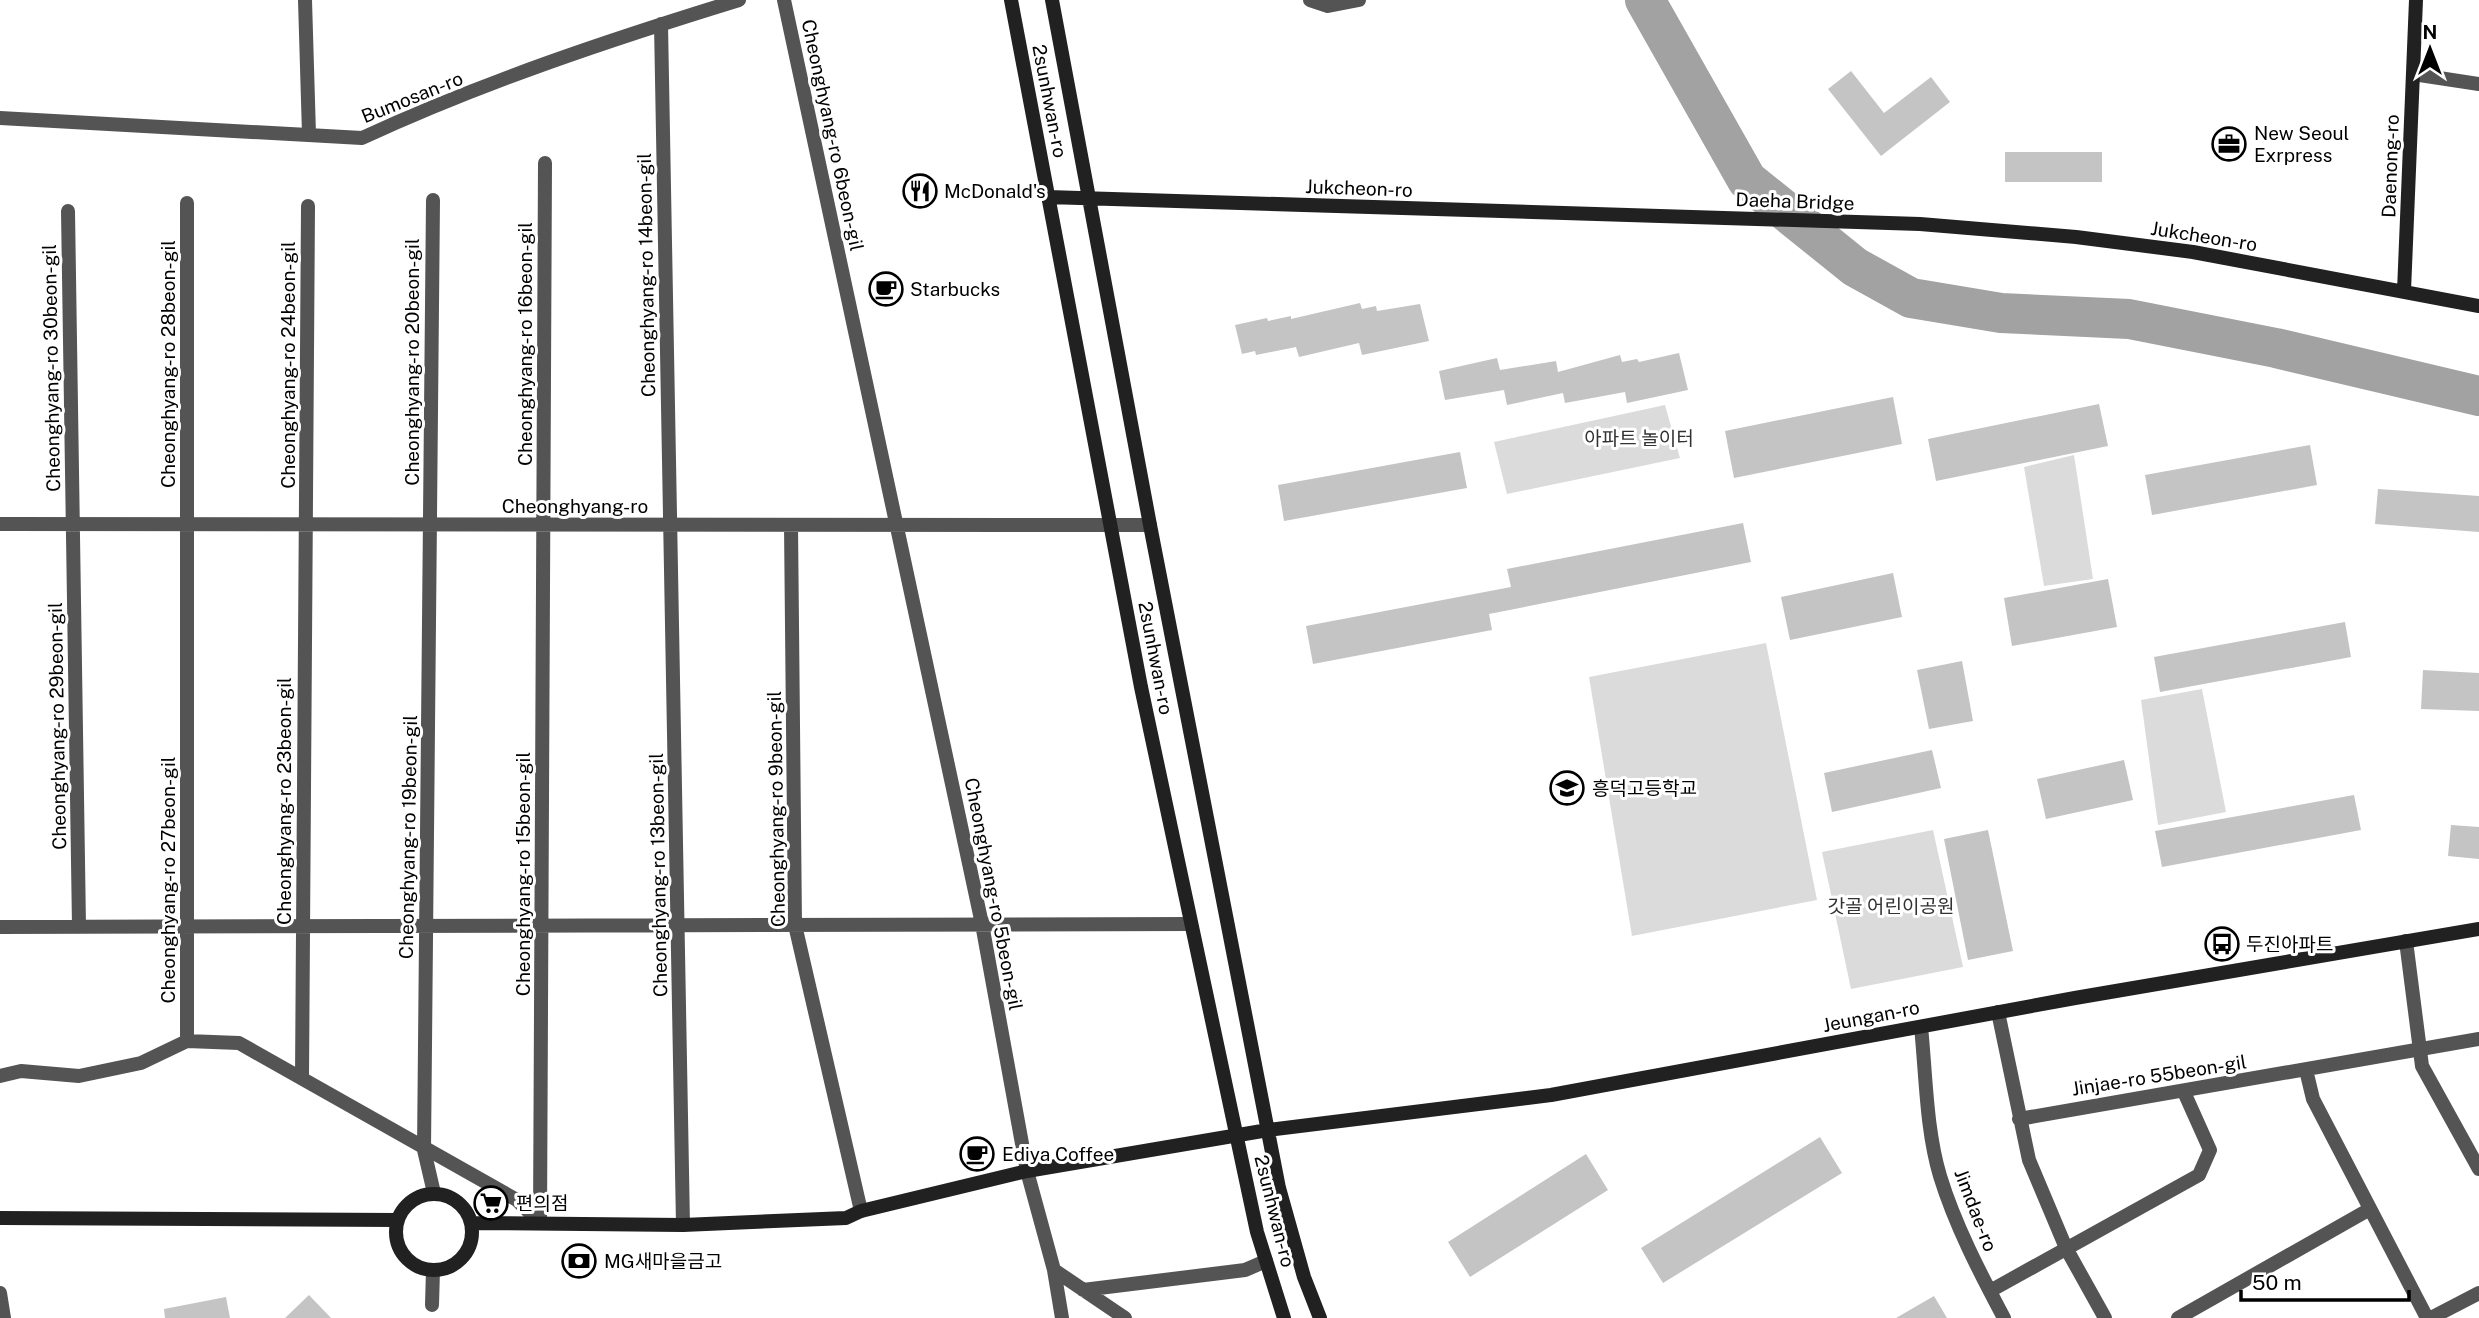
<svg xmlns="http://www.w3.org/2000/svg" width="2479" height="1318" font-family="'Public Sans','Noto Sans KR',sans-serif">
  <rect width="100%" height="100%" fill="#fff"/>
  <path fill="#dbdbdb" d="M 1665,405 L 1680,458 L 1507,494 L 1494,442 Z
    M 2074,455 L 2093,579 L 2044,586 L 2024,467 Z
    M 1766,643 L 1817,900 L 1632,936 L 1589,677 Z
    M 2202,689 L 2226,812 L 2158,825 L 2141,700 Z
    M 1933,830 L 1963,967 L 1851,989 L 1822,852 Z"/>
  <g fill="none" stroke-linecap="round" stroke-linejoin="round">
    <path stroke="#a2a2a2" stroke-width="40" d="M 1645,0 L 1747,180 L 1855,267 L 1911,298 L 2001,313 L 2129,319 L 2276,348 L 2479,396"/>
  </g>
  <path fill="#c4c4c4" d="M 1851,71 L 1884,113 L 1931,77 L 1950,102 L 1881,156 L 1828,89 Z
    M 2005,152 L 2102,152 L 2102,182 L 2005,182 Z
    M 1360,303 L 1362,309 L 1376,306 L 1377,311 L 1420,304 L 1429,341 L 1362,355 L 1359,343 L 1299,357 L 1296,347 L 1256,355 L 1255,351 L 1242,354 L 1235,325 L 1267,318 L 1268,321 L 1291,316 L 1291,319 Z
    M 1679,353 L 1688,390 L 1627,403 L 1625,392 L 1565,403 L 1563,393 L 1507,405 L 1504,390 L 1445,400 L 1439,371 L 1497,358 L 1500,370 L 1556,361 L 1558,372 L 1620,355 L 1622,362 L 1637,359 L 1639,362 Z
    M 1893,397 L 1902,444 L 1734,478 L 1725,431 Z
    M 2099,404 L 2108,446 L 1936,481 L 1928,439 Z
    M 2310,445 L 2317,485 L 2152,515 L 2145,475 Z
    M 1460,452 L 1467,488 L 1284,521 L 1278,485 Z
    M 2378,489 L 2479,496 L 2479,532 L 2375,524 Z
    M 1743,523 L 1751,562 L 1489,614 L 1492,630 L 1313,664 L 1306,626 L 1511,587 L 1507,569 Z
    M 1893,573 L 1902,617 L 1790,640 L 1781,597 Z
    M 2108,579 L 2117,627 L 2012,646 L 2004,598 Z
    M 2345,622 L 2351,657 L 2160,692 L 2154,657 Z
    M 1962,661 L 1973,721 L 1929,729 L 1917,670 Z
    M 2423,670 L 2479,673 L 2479,711 L 2421,709 Z
    M 1932,750 L 1941,788 L 1832,812 L 1824,773 Z
    M 2124,760 L 2133,800 L 2046,819 L 2037,779 Z
    M 2354,795 L 2361,830 L 2162,867 L 2155,831 Z
    M 2451,825 L 2479,827 L 2479,859 L 2448,856 Z
    M 1988,830 L 2013,951 L 1968,960 L 1944,839 Z
    M 1820,1137 L 1842,1173 L 1663,1283 L 1641,1248 Z
    M 1586,1154 L 1608,1190 L 1470,1277 L 1448,1242 Z
    M 309,1295 L 331,1318 L 285,1318 Z
    M 1934,1296 L 1947,1318 L 1896,1318 Z
    M 226,1297 L 230,1318 L 165,1318 L 164,1309 Z"/>
  <g fill="none" stroke-linecap="round" stroke-linejoin="round">
    <path stroke="#545454" stroke-width="14" d="M 305,0 L 309,134
      M 784,0 L 982,924 L 1027,1171 L 1054,1270 L 1062,1318
      M 1310,0 L 1328,6 L 1359,0
      M 661,24 L 683,1225
      M 2413,74 L 2479,84
      M 0,118 L 362,138 C 483,82 612,39 739,0
      M 433,200 L 424,1150 L 434,1193
      M 187,203 L 187,1041
      M 68,211 L 79,926
      M 0,524 L 1150,525
      M 791,525 L 795,925 L 861,1211
      M 0,927 L 1191,924
      M 2406,941 L 2422,1066 L 2479,1169
      M 1998,1012 L 2029,1160 L 2066,1248 L 2105,1318
      M 1921,1027 C 1926,1075 1926,1129 1940,1176 C 1955,1225 1980,1273 2004,1318
      M 2306,1070 L 2313,1099 L 2427,1318
      M 0,1076 L 21,1071 L 79,1076 L 141,1063 L 187,1041 L 239,1043 L 517,1200 L 540,1223
      M 302,1078 L 308,206
      M 2019,1119 L 2479,1039
      M 540,1223 L 545,163
      M 1054,1270 L 1125,1318
      M 1083,1290 L 1245,1270 L 1266,1261
      M 1990,1291 L 2199,1175 L 2210,1150 L 2184,1092
      M 0,1293 L 4,1318
      M 432,1305 L 433,1270
      M 2178,1318 L 2370,1209
      M 2431,1318 L 2479,1293"/>
    <path stroke="#212121" stroke-width="14" d="M 1011,0 L 1141,687 L 1257,1232 L 1284,1318
      M 1052,0 L 1150,525 L 1279,1188 L 1304,1277 L 1320,1318
      M 1048,197 L 1920,224 L 2076,237 L 2193,252 L 2479,306
      M 2404,291 L 2416,0
      M396 1232a38 38 0 1 1 76 0a38 38 0 1 1-76 0Z
      M 0,1218 L 397,1220
      M 471,1223 L 683,1225 L 846,1218 L 861,1211 L 1027,1171 L 1268,1130 L 1551,1095 L 2075,998 L 2479,929"/>
  </g>
  <defs>
    <symbol id="office-ring" viewBox="-11 -11 22 22"><circle r="9.5" fill="#fff" stroke="#000" stroke-width="1.5"/><path d="M-6-3h4V-5.5h4V-3h4V5H-6ZM-1-4.5V-3h2v-1.5ZM-6 0V1H6V0Z" fill="#000"/></symbol>
    <symbol id="restaurant-ring" viewBox="-11 -11 22 22"><circle r="9.5" fill="#fff" stroke="#000" stroke-width="1.5"/><path d="M-5-6h1v4h1v-4h1v4h1v-4h1v5L-1.5 .5V6h-2V.5L-5-1ZM5-6V6H3V1.5H1.5Q1.5-4 5-6Z" fill="#000"/></symbol>
    <symbol id="cafe-ring" viewBox="-11 -11 22 22"><circle r="9.5" fill="#fff" stroke="#000" stroke-width="1.5"/><path d="M-5.5-4.5H6V0H3Q3 3.5 0 3.5H-2.5Q-5.5 3.5-5.5 0ZM3-3.2v2h1.7v-2ZM-6 4.5H4V6H-6Z" fill="#000"/></symbol>
    <symbol id="school-ring" viewBox="-11 -11 22 22"><circle r="9.5" fill="#fff" stroke="#000" stroke-width="1.5"/><path d="M0-5L7-2L0 1L-7-2ZM-4 1L0 2.5L4 1V4Q0 6-4 4Z" fill="#000"/></symbol>
    <symbol id="bus-ring" viewBox="-11 -11 22 22"><circle r="9.5" fill="#fff" stroke="#000" stroke-width="1.5"/><path d="M-5-6H5V4H4V6H2V4H-2V6H-4V4H-5ZM-3.5-4V0h7V-4ZM-3.5 1.2v1.5H-2V1.2ZM2 1.2v1.5H3.5V1.2Z" fill="#000"/></symbol>
    <symbol id="supermarket-ring" viewBox="-11 -11 22 22"><circle r="9.5" fill="#fff" stroke="#000" stroke-width="1.5"/><path d="M-6-5.5h2.5l.6 2H6L4.5 2H-2.5L-4.4-4H-6ZM-1.5 3.2a1.3 1.3 0 1 0 .1 0ZM3 3.2a1.3 1.3 0 1 0 .1 0Z" fill="#000"/></symbol>
    <symbol id="bank-ring" viewBox="-11 -11 22 22"><circle r="9.5" fill="#fff" stroke="#000" stroke-width="1.5"/><path d="M-6-4H6V4H-6ZM0-2.3a2.3 2.3 0 1 0 0 4.6a2.3 2.3 0 1 0 0-4.6Z" fill="#000"/></symbol>
  </defs>
  <g fill-rule="evenodd">
    <use href="#office-ring" x="2210" y="125" width="38" height="38"/>
    <use href="#restaurant-ring" x="901" y="172" width="38" height="38"/>
    <use href="#cafe-ring" x="867" y="270" width="38" height="38"/>
    <use href="#school-ring" x="1548" y="769" width="38" height="38"/>
    <use href="#bus-ring" x="2203" y="925" width="38" height="38"/>
    <use href="#cafe-ring" x="958" y="1135" width="38" height="38"/>
    <use href="#supermarket-ring" x="472" y="1184" width="38" height="38"/>
    <use href="#bank-ring" x="560" y="1242" width="38" height="38"/>
  </g>
  <g text-anchor="middle" stroke-width="6" stroke-linejoin="round" paint-order="stroke">
    <g font-size="19" fill="#000" stroke="#fff">
      <text transform="translate(412 97) rotate(-22)" y="7">Bumosan-ro</text>
      <text transform="translate(1050 101) rotate(79)" y="7">2sunhwan-ro</text>
      <text transform="translate(833 135) rotate(78)" y="7">Cheonghyang-ro 6beon-gil</text>
      <text transform="translate(2390 166) rotate(-88)" y="7">Daenong-ro</text>
      <text transform="translate(1359 188) rotate(2)" y="7">Jukcheon-ro</text>
      <text transform="translate(1795 201) rotate(2)" y="7">Daeha Bridge</text>
      <text transform="translate(2204 236) rotate(9)" y="7">Jukcheon-ro</text>
      <text transform="translate(646 275) rotate(-91)" y="7">Cheonghyang-ro 14beon-gil</text>
      <text transform="translate(525 344) rotate(-90)" y="7">Cheonghyang-ro 16beon-gil</text>
      <text transform="translate(412 362) rotate(-90)" y="7">Cheonghyang-ro 20beon-gil</text>
      <text transform="translate(168 364) rotate(-90)" y="7">Cheonghyang-ro 28beon-gil</text>
      <text transform="translate(288 365) rotate(-90)" y="7">Cheonghyang-ro 24beon-gil</text>
      <text transform="translate(51 368) rotate(-91)" y="7">Cheonghyang-ro 30beon-gil</text>
      <text x="575" y="513">Cheonghyang-ro</text>
      <text transform="translate(1156 658) rotate(79)" y="7">2sunhwan-ro</text>
      <text transform="translate(57 726) rotate(-91)" y="7">Cheonghyang-ro 29beon-gil</text>
      <text transform="translate(284 801) rotate(-90)" y="7">Cheonghyang-ro 23beon-gil</text>
      <text transform="translate(776 809) rotate(-91)" y="7">Cheonghyang-ro 9beon-gil</text>
      <text transform="translate(408 837) rotate(-89)" y="7">Cheonghyang-ro 19beon-gil</text>
      <text transform="translate(523 874) rotate(-90)" y="7">Cheonghyang-ro 15beon-gil</text>
      <text transform="translate(658 875) rotate(-91)" y="7">Cheonghyang-ro 13beon-gil</text>
      <text transform="translate(168 880) rotate(-90)" y="7">Cheonghyang-ro 27beon-gil</text>
      <text transform="translate(994 894) rotate(79)" y="7">Cheonghyang-ro 5beon-gil</text>
      <text transform="translate(1871 1016) rotate(-11)" y="7">Jeungan-ro</text>
      <text transform="translate(2159 1075) rotate(-9)" y="7">Jinjae-ro 55beon-gil</text>
      <text transform="translate(1976 1210) rotate(69)" y="7">Jimdae-ro</text>
      <text transform="translate(1275 1211) rotate(76)" y="7">2sunhwan-ro</text>
    </g>
    <g font-size="19" fill="#000" stroke="#fff" text-anchor="start">
      <text x="2254" y="140">New Seoul<tspan x="2254" dy="22">Exrpress</tspan></text>
      <text x="944" y="198">McDonald's</text>
      <text x="910" y="296">Starbucks</text>
      <text x="1592" y="795">흥덕고등학교</text>
      <text x="2246" y="951">두진아파트</text>
      <text x="1002" y="1161">Ediya Coffee</text>
      <text x="516" y="1210">편의점</text>
      <text x="604" y="1268">MG새마을금고</text>
    </g>
    <g font-size="19" fill="#323232" stroke="#fff">
      <text x="1639" y="445">아파트 놀이터</text>
      <text x="1891" y="913">갓골 어린이공원</text>
    </g>
  </g>
  <g transform="translate(2430 49)" stroke="#ffffff" stroke-width="5" paint-order="stroke">
  <path d="M0-5L12 26L0 18L-12 26Z" fill="#000000"/>
  <text y="-10" font-size="19" font-weight="bold" text-anchor="middle" fill="#000000">N</text>
  </g>
  <path d="M2241 1290v10h168v-10" fill="none" stroke="#000000" stroke-width="3.5"/>
  <text x="2252" y="1290" font-size="21" fill="#000000" stroke="#ffffff" stroke-width="5" paint-order="stroke">50 m</text>
</svg>
